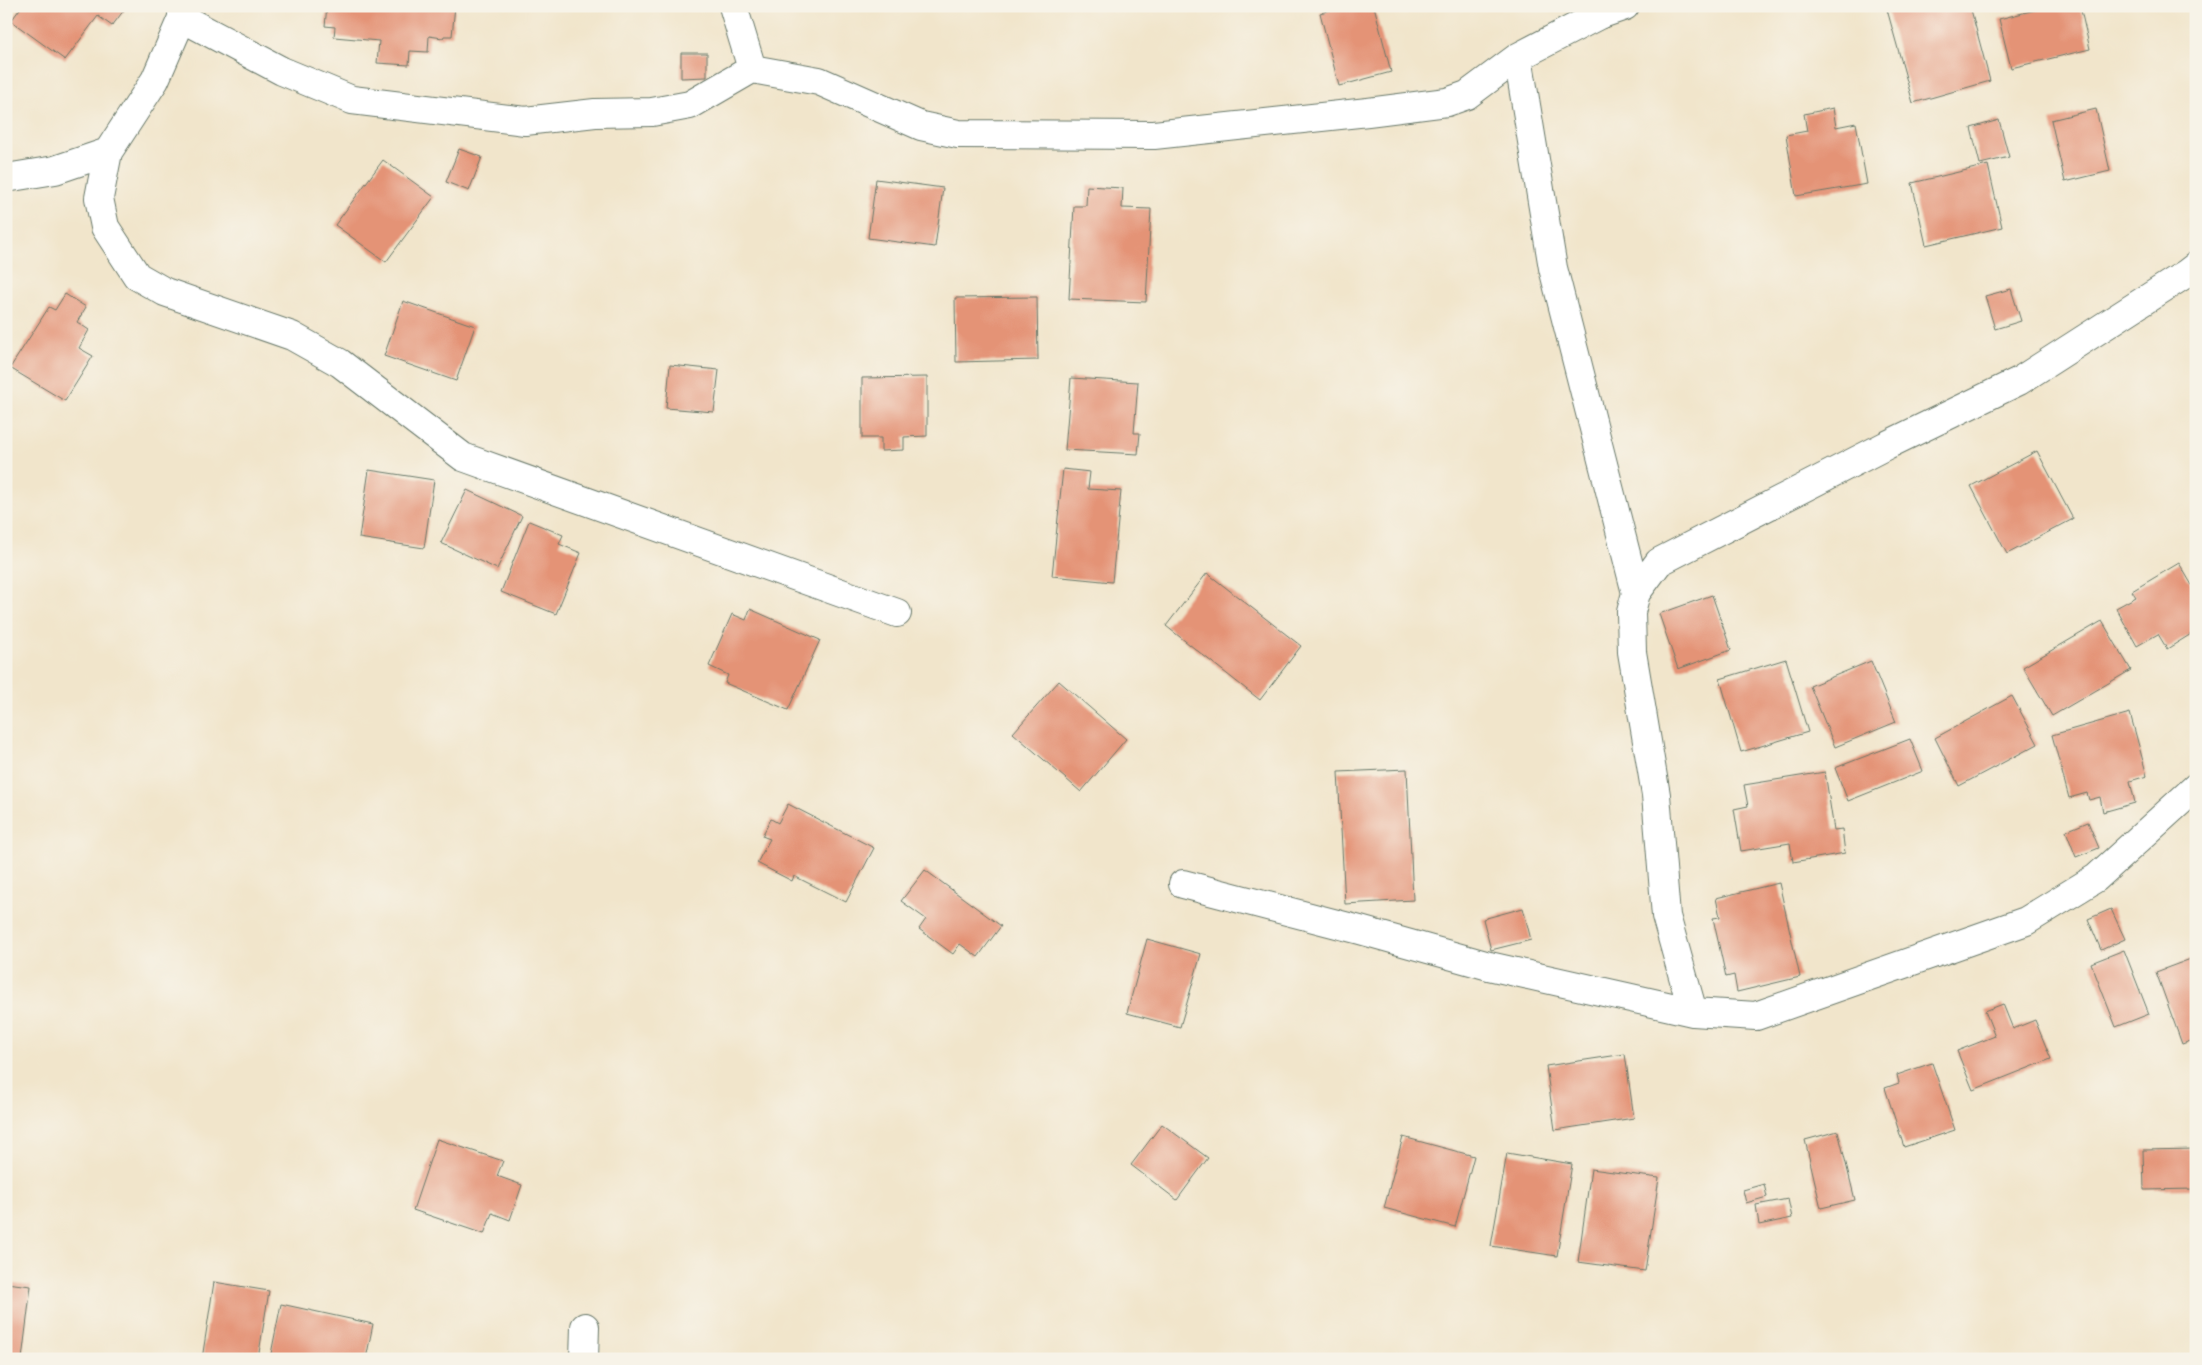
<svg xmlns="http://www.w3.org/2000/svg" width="2202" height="1365" font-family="Dekko,sans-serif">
  <rect width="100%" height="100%" fill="#f7f3e8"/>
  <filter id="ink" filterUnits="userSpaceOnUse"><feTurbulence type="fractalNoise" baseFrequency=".02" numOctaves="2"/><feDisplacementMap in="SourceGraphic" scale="10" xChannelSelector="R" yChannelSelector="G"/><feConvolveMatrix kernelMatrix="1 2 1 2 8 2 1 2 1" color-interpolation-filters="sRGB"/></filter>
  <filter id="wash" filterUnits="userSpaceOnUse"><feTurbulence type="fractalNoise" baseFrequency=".0096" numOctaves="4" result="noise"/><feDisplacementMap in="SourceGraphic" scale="20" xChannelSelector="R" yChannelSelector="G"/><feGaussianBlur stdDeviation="1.12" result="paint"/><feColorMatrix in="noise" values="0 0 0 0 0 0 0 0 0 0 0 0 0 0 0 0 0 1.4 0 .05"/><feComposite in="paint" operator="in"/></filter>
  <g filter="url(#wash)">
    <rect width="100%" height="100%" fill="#f1e5cb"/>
    <g id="blocks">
      <path fill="#e49376" d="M 22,6 L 127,6 L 112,26 L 98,16 L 65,60 L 11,21 Z
        M 327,6 L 455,6 L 452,36 L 444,36 L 443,38 L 429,36 L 428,52 L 410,51 L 409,65 L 377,63 L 379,41 L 334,37 L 335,27 L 325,26 Z
        M 1345,6 L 1374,6 L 1391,72 L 1339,86 L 1320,13 Z
        M 1886,6 L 1970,6 L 1990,81 L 1913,103 Z
        M 2051,6 L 2080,6 L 2090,49 L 2011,68 L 1999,19 Z
        M 681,53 L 707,53 L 707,77 L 681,78 Z
        M 1833,108 L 1836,127 L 1856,123 L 1867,184 L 1796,196 L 1786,135 L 1807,131 L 1804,114 Z
        M 2096,109 L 2110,171 L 2065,182 L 2051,120 Z
        M 1999,120 L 2009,157 L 1980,164 L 1971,128 Z
        M 459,149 L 482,157 L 469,191 L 446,182 Z
        M 383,160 L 434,197 L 386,262 L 335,225 Z
        M 1988,165 L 2002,227 L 1926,245 L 1912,183 Z
        M 876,179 L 943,188 L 935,247 L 868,238 Z
        M 1087,186 L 1123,188 L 1122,208 L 1151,209 L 1146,302 L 1069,299 L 1074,206 L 1086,206 Z
        M 2011,289 L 2021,321 L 1995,329 L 1985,296 Z
        M 65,294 L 86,307 L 77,322 L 89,330 L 79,348 L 93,356 L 65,401 L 10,368 L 49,307 L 55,310 Z
        M 1037,297 L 1038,360 L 956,362 L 955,298 Z
        M 403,301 L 475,326 L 456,381 L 384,356 Z
        M 670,365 L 719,370 L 714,412 L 666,408 Z
        M 927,377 L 927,436 L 904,437 L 904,450 L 881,451 L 881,438 L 862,438 L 862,378 Z
        M 1071,378 L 1138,382 L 1134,433 L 1140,433 L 1138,454 L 1065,450 Z
        M 2037,451 L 2073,519 L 2007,554 L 1971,486 Z
        M 1063,469 L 1090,472 L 1088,489 L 1121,491 L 1112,582 L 1052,576 Z
        M 369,470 L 434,480 L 424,548 L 359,538 Z
        M 467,490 L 522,516 L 497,569 L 441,543 Z
        M 529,521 L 563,535 L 559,544 L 581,553 L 556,614 L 501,592 Z
        M 2179,563 L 2196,592 L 2196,631 L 2167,649 L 2158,634 L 2137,646 L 2116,608 L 2136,597 L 2132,591 Z
        M 1207,573 L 1301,646 L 1260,700 L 1166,626 Z
        M 1712,595 L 1731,650 L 1678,669 L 1659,614 Z
        M 750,609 L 820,640 L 788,710 L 725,683 L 728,675 L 709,666 L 732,614 L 746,620 Z
        M 2102,621 L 2131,670 L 2052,716 L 2023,667 Z
        M 1786,659 L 1808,732 L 1741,752 L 1720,679 Z
        M 1871,661 L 1896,722 L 1835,747 L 1810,686 Z
        M 1059,681 L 1126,739 L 1081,792 L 1013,733 Z
        M 2012,696 L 2038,744 L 1959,786 L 1935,738 Z
        M 2130,713 L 2147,776 L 2130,781 L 2135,803 L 2103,812 L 2100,797 L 2089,800 L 2087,793 L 2069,798 L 2052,735 Z
        M 1910,739 L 1923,771 L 1848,801 L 1835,768 Z
        M 1407,769 L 1413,900 L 1345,904 L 1338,772 Z
        M 1825,772 L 1834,830 L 1842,829 L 1845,853 L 1793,862 L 1790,843 L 1741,851 L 1734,809 L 1748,806 L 1744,785 Z
        M 788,804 L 874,848 L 846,902 L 794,876 L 792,881 L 757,863 L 770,839 L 762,836 L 771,819 L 778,823 Z
        M 2088,822 L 2099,848 L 2076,857 L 2066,831 Z
        M 925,870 L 1001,926 L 978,957 L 960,944 L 953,954 L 919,929 L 926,919 L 901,901 Z
        M 1779,883 L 1800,977 L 1737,992 L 1734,975 L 1726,977 L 1713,918 L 1720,917 L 1716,898 Z
        M 1523,908 L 1531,940 L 1491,950 L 1483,919 Z
        M 2111,909 L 2125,939 L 2101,950 L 2088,919 Z
        M 1147,939 L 1201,954 L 1180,1027 L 1127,1013 Z
        M 2124,950 L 2149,1014 L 2116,1027 L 2091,963 Z
        M 2196,957 L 2196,1039 L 2182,1044 L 2156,972 Z
        M 2003,1004 L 2013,1029 L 2035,1020 L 2051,1059 L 1973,1090 L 1957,1051 L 1995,1036 L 1985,1011 Z
        M 1625,1054 L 1634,1118 L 1555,1130 L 1546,1066 Z
        M 1932,1063 L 1955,1130 L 1904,1147 L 1885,1088 L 1899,1083 L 1897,1075 Z
        M 1162,1124 L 1208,1158 L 1177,1200 L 1131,1165 Z
        M 1838,1131 L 1855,1200 L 1821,1208 L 1805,1140 Z
        M 1403,1137 L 1474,1156 L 1455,1227 L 1384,1208 Z
        M 437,1139 L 503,1161 L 497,1176 L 522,1185 L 510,1220 L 492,1213 L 484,1234 L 413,1210 Z
        M 2196,1149 L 2196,1189 L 2144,1190 L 2143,1150 Z
        M 1507,1153 L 1572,1164 L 1557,1256 L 1491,1246 Z
        M 1591,1169 L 1659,1178 L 1645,1271 L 1578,1262 Z
        M 1764,1184 L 1767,1197 L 1746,1203 L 1743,1190 Z
        M 1788,1199 L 1792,1218 L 1759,1225 L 1756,1205 Z
        M 214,1282 L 269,1291 L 258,1359 L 202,1359 Z
        M 6,1283 L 31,1286 L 22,1359 L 6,1359 Z
        M 281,1304 L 373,1324 L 366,1359 L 270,1359 Z"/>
    </g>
  </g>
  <g filter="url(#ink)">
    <use href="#blocks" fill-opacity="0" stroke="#687869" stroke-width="1"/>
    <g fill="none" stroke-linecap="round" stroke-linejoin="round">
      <defs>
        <path id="minor" d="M 182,6 L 182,18 L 155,80 L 108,152 L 99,198 L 105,227 L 137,276 L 165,292 L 292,336 L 340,363 L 463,457 L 897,613
          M 733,6 L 752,69
          M 182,18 L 282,71 L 352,100 L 525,121 L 595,113 L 652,112 L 690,105 L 752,69 L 819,81 L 921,126 L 958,134 L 1154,135 L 1368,112 L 1447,102 L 1467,95 L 1518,57 L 1599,15 L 1625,6
          M 1518,57 L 1553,268 L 1636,593
          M 6,178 L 55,170 L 108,152
          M 1183,884 L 1360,930 L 1489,966 L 1693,1012 L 1756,1016 L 2026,921 L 2096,878 L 2196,787
          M 1693,1012 L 1666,916 L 1656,795 L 1632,652 L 1631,612 L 1636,593 L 1659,562 L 1887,445 L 2019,381 L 2187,273 L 2196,266
          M 584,1359 L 585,1327"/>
      </defs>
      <use href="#minor" stroke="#687869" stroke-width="30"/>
      <use href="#minor" stroke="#fff" stroke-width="28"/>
    </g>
  </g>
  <rect width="2202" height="1365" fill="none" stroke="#f7f3e8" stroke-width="25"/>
</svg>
